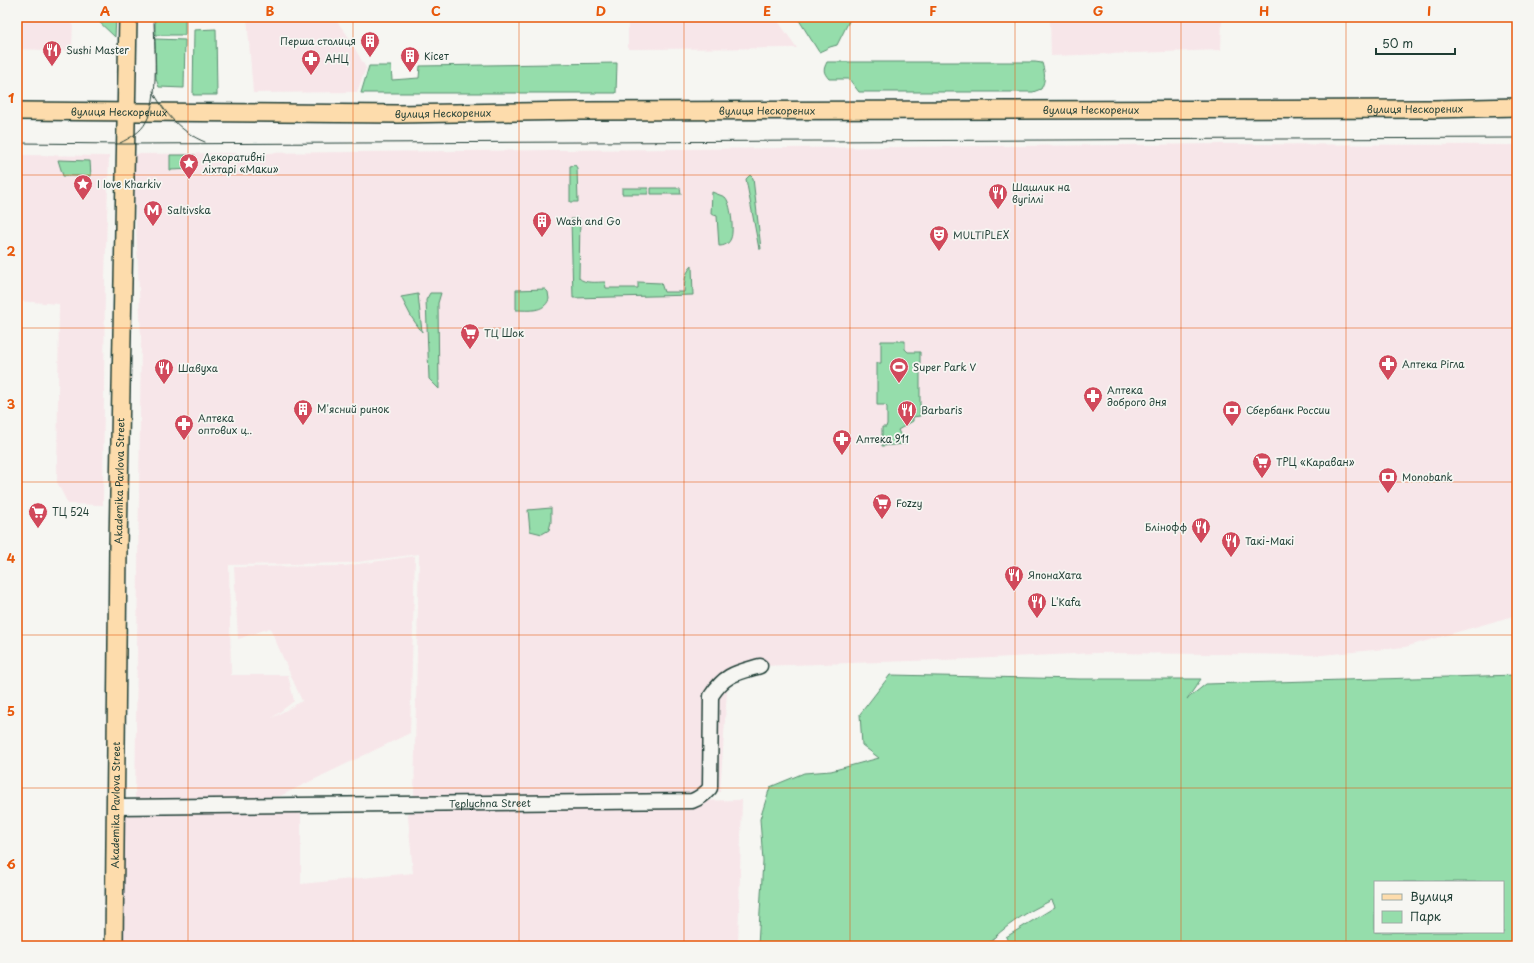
<svg xmlns="http://www.w3.org/2000/svg" width="1534" height="963" font-family="'Playpen Sans',sans-serif">
  <rect width="100%" height="100%" fill="#f6f6f2"/>
  <filter id="ink" filterUnits="userSpaceOnUse"><feTurbulence type="fractalNoise" baseFrequency=".025" numOctaves="2"/><feDisplacementMap in="SourceGraphic" scale="8" xChannelSelector="R" yChannelSelector="G"/><feConvolveMatrix kernelMatrix="1 2 1 2 8 2 1 2 1" color-interpolation-filters="sRGB"/></filter>
  <g filter="url(#ink)">
    <path fill="#f7e6e9" d="M 17,17 L 73,17 L 72,51 L 17,49 Z
      M 247,17 L 333,17 L 346,33 L 366,68 L 357,92 L 253,93 Z
      M 628,17 L 775,17 L 797,48 L 628,49 Z
      M 1050,17 L 1222,17 L 1221,50 L 1051,56 Z
      M 1226,144 L 1517,145 L 1517,615 L 1405,647 L 1322,655 L 1095,653 L 971,659 L 760,666 L 728,677 L 720,792 L 414,800 L 419,554 L 350,563 L 229,565 L 231,675 L 288,675 L 294,701 L 272,718 L 302,701 L 270,628 L 238,639 L 234,567 L 344,566 L 415,556 L 410,733 L 280,796 L 236,800 L 135,804 L 141,337 L 133,154 Z
      M 17,155 L 109,156 L 105,278 L 103,505 L 68,504 L 57,482 L 59,304 L 17,301 Z
      M 742,800 L 738,946 L 122,946 L 123,811 L 301,809 L 301,884 L 413,873 L 407,806 Z"/>
    <path fill="#95ddab" stroke="#5a8d70" fill-rule="evenodd" d="M 94,17 L 116,17 L 115,37 Z
      M 155,17 L 185,17 L 185,35 L 155,35 Z
      M 797,17 L 848,17 L 850,19 L 837,45 L 830,47 L 819,52 Z
      M 216,29 L 217,95 L 193,95 L 194,30 Z
      M 155,39 L 185,40 L 184,88 L 159,87 L 156,79 Z
      M 827,62 L 1035,62 L 1042,63 C 1045,73 1046,80 1041,89 L 1033,92 L 859,92 L 849,79 L 829,79 C 823,72 823,70 827,62 Z
      M 617,63 L 616,93 L 361,93 L 369,66 L 391,66 L 392,80 L 419,78 L 420,66 Z
      M 170,155 L 195,155 L 195,169 L 170,170 Z
      M 58,160 L 90,161 L 91,176 L 63,176 Z
      M 575,165 L 577,168 L 578,202 L 570,202 L 570,166 Z
      M 750,175 L 753,178 L 761,249 L 759,249 L 746,179 Z
      M 622,188 L 648,188 L 648,194 L 622,194 Z
      M 651,188 L 680,188 L 681,194 L 651,194 Z
      M 712,192 L 725,197 C 731,202 734,231 731,238 C 729,244 724,246 719,246 L 717,216 L 711,214 Z
      M 571,219 L 580,219 L 579,278 C 585,284 597,282 605,282 L 606,288 L 638,288 L 638,282 L 661,283 L 664,292 L 684,292 C 685,282 684,274 692,266 L 693,295 L 573,298 Z
      M 545,289 L 548,292 L 549,299 C 544,313 528,310 516,310 L 516,290 Z
      M 430,293 L 441,293 L 438,303 L 439,389 L 429,379 L 426,300 Z
      M 418,294 L 422,332 L 412,318 L 401,297 Z
      M 881,341 L 905,341 L 905,349 L 908,352 L 920,352 L 920,416 L 913,417 L 913,421 L 898,430 L 905,444 L 882,446 L 882,427 L 886,427 L 887,424 L 887,407 L 885,405 L 877,405 L 877,363 L 881,363 Z
      M 551,508 L 551,522 L 549,530 L 542,534 L 530,531 L 528,510 Z
      M 890,675 L 1080,679 L 1201,679 L 1187,699 L 1206,684 L 1517,675 L 1517,946 L 1010,946 L 1006,937 L 1055,907 L 1052,900 C 1027,912 1005,925 986,946 L 758,946 L 763,861 L 760,819 L 770,787 L 804,773 L 831,771 L 879,758 L 862,745 L 860,714 ZM 1375,882 L 1503,882 L 1503,932 L 1375,932 Z"/>
    <g fill="none" stroke-linecap="round" stroke-linejoin="round">
      <defs>
        <g id="minor">
          <path id="s1" d="M 115,807 L 692,801 C 700,798 705,794 710,788 L 711,696 C 725,674 736,673 760,666"/>
        </g>
        <g id="major">
          <path id="s2" d="M 17,111 L 398,114 L 582,111 L 1434,109 L 1517,107"/>
          <path id="s3" d="M 114,946 L 118,547 L 128,17"/>
        </g>
      </defs>
      <use href="#minor" stroke="#1f3d34" stroke-width="17"/>
      <use href="#major" stroke="#1f3d34" stroke-width="20"/>
      <use href="#minor" stroke="#f6f6f2" stroke-width="14"/>
      <use href="#major" stroke="#fddcac" stroke-width="17"/>
      <path stroke="#1f3d34" stroke-width="1" d="M 153,91 C 164,113 182,133 205,142
        M 17,143 L 124,144 L 1517,138
        M 120,143 C 130,138 141,132 146,122 C 160,97 154,45 154,17"/>
    </g>
  </g>
  <path fill="none" stroke="#e8590c" stroke-width="1" stroke-opacity="0.55" d="M 188,17 L 188,946M 353,17 L 353,946M 519,17 L 519,946M 684,17 L 684,946M 850,17 L 850,946M 1015,17 L 1015,946M 1181,17 L 1181,946M 1346,17 L 1346,946M 17,175 L 1517,175M 17,328 L 1517,328M 17,482 L 1517,482M 17,635 L 1517,635M 17,788 L 1517,788"/>
  <defs>
    <symbol id="building-pin" viewBox="-11 -11 22 30"><path d="M0 17L-7.5 6A9.5 9.5 0 1 1 7.5 6Z" fill="#d1495b" stroke="#f6f6f2"/><path d="M-4-6H4V6H1V3H-1V6H-4ZM-2.5-4.3h1.7v1.8h-1.7ZM.8-4.3h1.7v1.8H.8ZM-2.5-1h1.7V.8h-1.7ZM.8-1h1.7V.8H.8Z" fill="#fff"/></symbol>
    <symbol id="restaurant-pin" viewBox="-11 -11 22 30"><path d="M0 17L-7.5 6A9.5 9.5 0 1 1 7.5 6Z" fill="#d1495b" stroke="#f6f6f2"/><path d="M-5-6h1v4h1v-4h1v4h1v-4h1v5L-1.5 .5V6h-2V.5L-5-1ZM5-6V6H3V1.5H1.5Q1.5-4 5-6Z" fill="#fff"/></symbol>
    <symbol id="pharmacy-pin" viewBox="-11 -11 22 30"><path d="M0 17L-7.5 6A9.5 9.5 0 1 1 7.5 6Z" fill="#d1495b" stroke="#f6f6f2"/><path d="M-2-6h4v4h4v4h-4v4h-4v-4h-4v-4h4Z" fill="#fff"/></symbol>
    <symbol id="sight-pin" viewBox="-11 -11 22 30"><path d="M0 17L-7.5 6A9.5 9.5 0 1 1 7.5 6Z" fill="#d1495b" stroke="#f6f6f2"/><path d="M0-6L1.8-2.2L6-1.7L2.9 1.2L3.7 5.4L0 3.3L-3.7 5.4L-2.9 1.2L-6-1.7L-1.8-2.2Z" fill="#fff"/></symbol>
    <symbol id="metro-pin" viewBox="-11 -11 22 30"><path d="M0 17L-7.5 6A9.5 9.5 0 1 1 7.5 6Z" fill="#d1495b" stroke="#f6f6f2"/><path d="M-5.5 5V-5H-3L0 0L3-5H5.5V5H3V-.5L0 4L-3-.5V5Z" fill="#fff"/></symbol>
    <symbol id="theatre-pin" viewBox="-11 -11 22 30"><path d="M0 17L-7.5 6A9.5 9.5 0 1 1 7.5 6Z" fill="#d1495b" stroke="#f6f6f2"/><path d="M-5-5.5Q0-4 5-5.5V0Q5 5 0 6Q-5 5-5 0ZM-3.3-2.5H-1v1.5H-3.3ZM1-2.5H3.3v1.5H1ZM-2.8 1Q0 5.5 2.8 1Z" fill="#fff"/></symbol>
    <symbol id="supermarket-pin" viewBox="-11 -11 22 30"><path d="M0 17L-7.5 6A9.5 9.5 0 1 1 7.5 6Z" fill="#d1495b" stroke="#f6f6f2"/><path d="M-6-5.5h2.5l.6 2H6L4.5 2H-2.5L-4.4-4H-6ZM-1.5 3.2a1.3 1.3 0 1 0 .1 0ZM3 3.2a1.3 1.3 0 1 0 .1 0Z" fill="#fff"/></symbol>
    <symbol id="stadium-pin" viewBox="-11 -11 22 30"><path d="M0 17L-7.5 6A9.5 9.5 0 1 1 7.5 6Z" fill="#d1495b" stroke="#f6f6f2"/><path d="M0-5a6.5 5 0 1 0 0 10a6.5 5 0 1 0 0-10ZM-3.5-1.8h7v3.6h-7Z" fill="#fff"/></symbol>
    <symbol id="bank-pin" viewBox="-11 -11 22 30"><path d="M0 17L-7.5 6A9.5 9.5 0 1 1 7.5 6Z" fill="#d1495b" stroke="#f6f6f2"/><path d="M-6-4H6V4H-6ZM0-2.3a2.3 2.3 0 1 0 0 4.6a2.3 2.3 0 1 0 0-4.6Z" fill="#fff"/></symbol>
  </defs>
  <g fill-rule="evenodd">
    <use href="#building-pin" x="359" y="30" width="22" height="30"/>
    <use href="#restaurant-pin" x="41" y="39" width="22" height="30"/>
    <use href="#building-pin" x="399" y="45" width="22" height="30"/>
    <use href="#pharmacy-pin" x="300" y="48" width="22" height="30"/>
    <use href="#sight-pin" x="178" y="152" width="22" height="30"/>
    <use href="#sight-pin" x="72" y="173" width="22" height="30"/>
    <use href="#restaurant-pin" x="987" y="182" width="22" height="30"/>
    <use href="#metro-pin" x="142" y="199" width="22" height="30"/>
    <use href="#building-pin" x="531" y="210" width="22" height="30"/>
    <use href="#theatre-pin" x="928" y="224" width="22" height="30"/>
    <use href="#supermarket-pin" x="459" y="322" width="22" height="30"/>
    <use href="#pharmacy-pin" x="1377" y="353" width="22" height="30"/>
    <use href="#stadium-pin" x="888" y="356" width="22" height="30"/>
    <use href="#restaurant-pin" x="153" y="357" width="22" height="30"/>
    <use href="#pharmacy-pin" x="1082" y="385" width="22" height="30"/>
    <use href="#building-pin" x="292" y="398" width="22" height="30"/>
    <use href="#restaurant-pin" x="896" y="399" width="22" height="30"/>
    <use href="#bank-pin" x="1221" y="399" width="22" height="30"/>
    <use href="#pharmacy-pin" x="173" y="413" width="22" height="30"/>
    <use href="#pharmacy-pin" x="831" y="428" width="22" height="30"/>
    <use href="#supermarket-pin" x="1251" y="451" width="22" height="30"/>
    <use href="#bank-pin" x="1377" y="466" width="22" height="30"/>
    <use href="#supermarket-pin" x="871" y="492" width="22" height="30"/>
    <use href="#supermarket-pin" x="27" y="501" width="22" height="30"/>
    <use href="#restaurant-pin" x="1190" y="516" width="22" height="30"/>
    <use href="#restaurant-pin" x="1220" y="530" width="22" height="30"/>
    <use href="#restaurant-pin" x="1003" y="564" width="22" height="30"/>
    <use href="#restaurant-pin" x="1026" y="591" width="22" height="30"/>
  </g>
  <g text-anchor="middle" stroke-width="3.5" stroke-linejoin="round" paint-order="stroke">
    <g font-size="10" fill="#1f3d34" stroke="#f6f6f2" text-anchor="start">
      <text x="356" y="45" text-anchor="end">Перша столиця</text>
      <text x="66" y="54">Sushi Master</text>
      <text x="424" y="60">Кісет</text>
      <text x="325" y="63">АНЦ</text>
      <text x="203" y="161">Декоративні<tspan x="203" dy="12">ліхтарі «Маки»</tspan></text>
      <text x="97" y="188">I love Kharkiv</text>
      <text x="1012" y="191">Шашлик на<tspan x="1012" dy="12">вугіллі</tspan></text>
      <text x="167" y="214">Saltivska</text>
      <text x="556" y="225">Wash and Go</text>
      <text x="953" y="239">MULTIPLEX</text>
      <text x="484" y="337">ТЦ Шок</text>
      <text x="1402" y="368">Аптека Рігла</text>
      <text x="913" y="371">Super Park V</text>
      <text x="178" y="372">Шавуха</text>
      <text x="1107" y="394">Аптека<tspan x="1107" dy="12">доброго дня</tspan></text>
      <text x="317" y="413">М'ясний ринок</text>
      <text x="921" y="414">Barbaris</text>
      <text x="1246" y="414">Сбербанк России</text>
      <text x="198" y="422">Аптека<tspan x="198" dy="12">оптових ц‥</tspan></text>
      <text x="856" y="443">Аптека 911</text>
      <text x="1276" y="466">ТРЦ «Караван»</text>
      <text x="1402" y="481">Monobank</text>
      <text x="896" y="507">Fozzy</text>
      <text x="52" y="516">ТЦ 524</text>
      <text x="1187" y="531" text-anchor="end">Блінофф</text>
      <text x="1245" y="545">Такі-Макі</text>
      <text x="1028" y="579">ЯпонаХата</text>
      <text x="1051" y="606">L'Kafa</text>
    </g>
    <g font-size="10" fill="#1f3d34" stroke="#f6f6f2">
      <text dy="4" stroke="none"><textPath href="#s2" startOffset="1398">вулиця Нескорених</textPath></text>
      <text dy="4" stroke="none"><textPath href="#s2" startOffset="1074">вулиця Нескорених</textPath></text>
      <text dy="4" stroke="none"><textPath href="#s2" startOffset="750">вулиця Нескорених</textPath></text>
      <text dy="4" stroke="none"><textPath href="#s2" startOffset="102">вулиця Нескорених</textPath></text>
      <text dy="4" stroke="none"><textPath href="#s2" startOffset="426">вулиця Нескорених</textPath></text>
      <text dy="4" stroke="none"><textPath href="#s3" startOffset="465">Akademika Pavlova Street</textPath></text>
      <text dy="4" stroke="none"><textPath href="#s1" startOffset="375">Teplychna Street</textPath></text>
      <text dy="4" stroke="none"><textPath href="#s3" startOffset="141">Akademika Pavlova Street</textPath></text>
    </g>
  </g>
  <rect width="1534" height="963" fill="none" stroke="#f6f6f2" stroke-width="44"/>
  <rect x="1374" y="881" width="130" height="52" fill="#f6f6f2" stroke="#a0aca6"/>
  <rect x="1382" y="894" width="20" height="6" fill="#fddcac" stroke="#a0aca6"/>
  <text x="1410" y="901" font-size="12" fill="#1f3d34">Вулиця</text>
  <rect x="1382" y="911" width="20" height="12" fill="#95ddab" stroke="#a0aca6"/>
  <text x="1410" y="921" font-size="12" fill="#1f3d34">Парк</text>
  <path d="M1376 48v6h79v-6" fill="none" stroke="#1f3d34" stroke-width="2"/>
  <text x="1382" y="48" font-size="12" fill="#1f3d34" stroke="#f6f6f2" stroke-width="3" paint-order="stroke">50 m</text>
  <rect x="22" y="22" width="1490" height="919" fill="none" stroke="#e8590c" stroke-width="1.5"/>
  <g font-size="13" text-anchor="middle" font-weight="bold" fill="#e8590c">
    <text x="105" y="16">A</text>
    <text x="270" y="16">B</text>
    <text x="436" y="16">C</text>
    <text x="601" y="16">D</text>
    <text x="767" y="16">E</text>
    <text x="933" y="16">F</text>
    <text x="1098" y="16">G</text>
    <text x="1264" y="16">H</text>
    <text x="1429" y="16">I</text>
    <text x="11" y="103">1</text>
    <text x="11" y="256">2</text>
    <text x="11" y="409">3</text>
    <text x="11" y="563">4</text>
    <text x="11" y="716">5</text>
    <text x="11" y="869">6</text>
  </g>
</svg>
